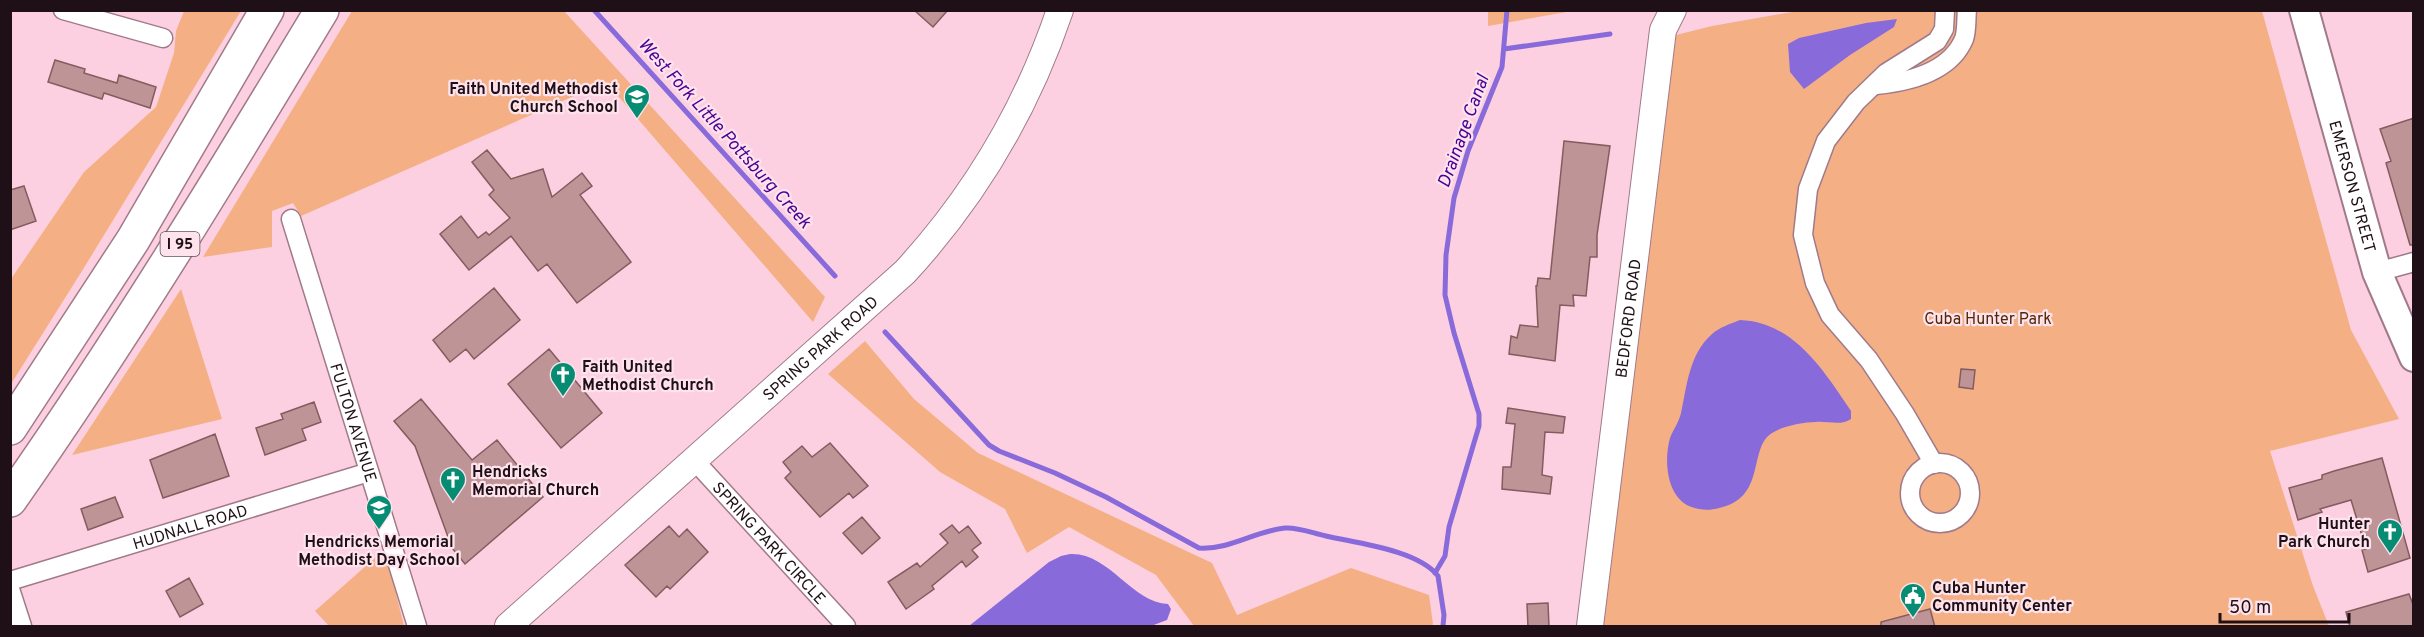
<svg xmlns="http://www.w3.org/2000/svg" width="2424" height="637" font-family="Overpass,sans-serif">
  <rect width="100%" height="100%" fill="#fcd0e1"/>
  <path fill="#f4b084" d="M 1488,10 L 1572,10 L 1572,11 L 1488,26 Z
    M 1803,10 L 2262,11 L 2351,330 L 2399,419 L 2270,451 L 2313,586 L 2329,626 L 1603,626 L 1676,35 L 1712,26 Z
    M 184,11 L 241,11 L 82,271 L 11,384 L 11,279 L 84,172 L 156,107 L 174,53 L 176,31 Z
    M 352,11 L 564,11 L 825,297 L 813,322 L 606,82 L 301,216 L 293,203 L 272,211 L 272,247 L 203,257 Z
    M 181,289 L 222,419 L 72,455 Z
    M 865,341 L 914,399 L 978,453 L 1212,563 L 1237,615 L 1351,568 L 1429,595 L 1433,624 L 1432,626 L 1194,626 L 1156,575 L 1069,527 L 1027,553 L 1005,509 L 940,472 L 828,374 Z
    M 385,549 L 404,626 L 329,626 L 315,611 Z"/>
  <path fill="#896ada" d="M 1897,19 L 1894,27 L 1850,55 L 1804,89 L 1790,72 L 1788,44 L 1799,38 L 1866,23 Z
    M 1740,320 C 1794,322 1824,371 1851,411 L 1851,419 C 1842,426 1827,421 1816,422 C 1803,422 1783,426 1772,433 C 1749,447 1765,493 1726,506 C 1717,509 1708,511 1699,509 C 1667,505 1663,463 1670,438 C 1673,430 1679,422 1681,413 C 1687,386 1689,354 1712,334 C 1720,327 1730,324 1740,320 Z
    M 1070,554 C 1109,552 1132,603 1168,604 L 1171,609 L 1167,620 L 1151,626 L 969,626 L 1049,562 L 1061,556 Z"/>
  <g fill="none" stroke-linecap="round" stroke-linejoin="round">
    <path stroke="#896ada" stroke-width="5" d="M 594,10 L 835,276
      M 1504,49 L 1610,34
      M 885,332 L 989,445 L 999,451 L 1055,473 L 1106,497 L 1199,548 C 1230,550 1255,531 1285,528 C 1298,527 1312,533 1326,536 C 1356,543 1418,550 1438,576 L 1444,615 L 1443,626
      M 1435,573 L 1445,556 L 1449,527 L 1479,426 L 1479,414 L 1454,333 L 1445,295 L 1446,255 L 1454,198 L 1468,151 L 1502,67 L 1507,10"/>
  </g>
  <path fill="#bf9497" stroke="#845c5f" stroke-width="1.5" d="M 914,10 L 948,10 L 933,27 Z
    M 55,60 L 85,69 L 84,73 L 117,83 L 119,75 L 156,87 L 150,108 L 104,93 L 102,99 L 48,82 Z
    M 2414,118 L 2414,245 L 2410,245 L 2386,163 L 2391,161 L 2380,129 Z
    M 1564,141 L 1610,146 L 1597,235 L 1597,257 L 1590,257 L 1586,296 L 1573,295 L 1574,306 L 1560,305 L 1555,361 L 1509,354 L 1511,336 L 1517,338 L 1520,325 L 1538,327 L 1536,286 L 1537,286 L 1538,278 L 1550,279 Z
    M 487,150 L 511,179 L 543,169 L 552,197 L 582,173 L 592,186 L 580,195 L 631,262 L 577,303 L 547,264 L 538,271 L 511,236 L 469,270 L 440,234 L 461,216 L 478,238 L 486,232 L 489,235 L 510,218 L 489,195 L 494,190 L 472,162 Z
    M 24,186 L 36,221 L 10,230 L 10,190 Z
    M 494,288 L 520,320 L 474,359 L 466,349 L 450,362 L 433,340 Z
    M 549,349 L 602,413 L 561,448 L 508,384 Z
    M 1961,369 L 1975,370 L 1973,389 L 1959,387 Z
    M 421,399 L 472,460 L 497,440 L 543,497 L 465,564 L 452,548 L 415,446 L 394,421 Z
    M 314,402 L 321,422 L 302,429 L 306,440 L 265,455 L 256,428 L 283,419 L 281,414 Z
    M 1508,408 L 1565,417 L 1563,433 L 1545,432 L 1542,475 L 1552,477 L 1550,494 L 1502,489 L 1503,467 L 1511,467 L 1515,424 L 1506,423 Z
    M 215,434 L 229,476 L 163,498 L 150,460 Z
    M 830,443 L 868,486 L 853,498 L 849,493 L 820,517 L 785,478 L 791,472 L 783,462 L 802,446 L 812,457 Z
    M 2382,458 L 2410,558 L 2368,572 L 2362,550 L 2366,549 L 2351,500 L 2320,509 L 2322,512 L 2298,520 L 2289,488 L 2322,479 L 2322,475 L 2334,471 Z
    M 115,497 L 123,517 L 88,530 L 81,509 Z
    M 862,517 L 880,538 L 862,554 L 843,533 Z
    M 952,525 L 959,533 L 968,526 L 981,543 L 972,550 L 978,557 L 966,567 L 962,561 L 932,586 L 934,589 L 906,609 L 888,582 L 917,563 L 920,567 L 948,543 L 940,534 Z
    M 669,526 L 679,537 L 687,529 L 708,552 L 670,589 L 667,586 L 656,597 L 625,565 Z
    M 189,578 L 203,604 L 180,617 L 166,591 Z
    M 2409,594 L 2414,607 L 2414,627 L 2350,627 L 2346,612 Z
    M 1548,603 L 1549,627 L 1528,627 L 1527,604 Z
    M 1930,609 L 1935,627 L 1881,627 L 1881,622 Z"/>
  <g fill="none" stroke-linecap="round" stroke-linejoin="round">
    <defs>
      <g id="street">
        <path d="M 63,10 L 163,38"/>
        <path d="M 1876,85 C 1908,82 1950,72 1964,39 C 1967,31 1966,19 1967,10"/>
        <path id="s1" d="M 291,219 L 417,626"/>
        <path d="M 2377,272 L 2414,262"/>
        <path id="s2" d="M 694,460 L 846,626"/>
        <circle cx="1940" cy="493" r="30"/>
        <path d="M 1934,464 L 1905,414 L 1869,360 L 1830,315 L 1815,283 L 1803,235 L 1808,189 L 1826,141 L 1856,102 L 1886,73 L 1937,41 L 1944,29 L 1945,10"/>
        <path id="s3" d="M 10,581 L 369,472"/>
        <path d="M 10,589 L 22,626"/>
      </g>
      <g id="secondary">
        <path id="s4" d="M 508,626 L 905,272 C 976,195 1027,108 1060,10"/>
        <path id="s5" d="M 1590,626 L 1663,30 L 1673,10"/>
      </g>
      <g id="primary">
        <path id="s6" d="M 2304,10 L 2377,272 L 2414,357"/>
      </g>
      <path id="highway" d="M 10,428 L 133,240 L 267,10
        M 10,500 C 121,342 222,176 322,10"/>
    </defs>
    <use href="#street" stroke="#a17a89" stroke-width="21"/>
    <use href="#secondary" stroke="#a17a89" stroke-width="28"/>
    <use href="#primary" stroke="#a17a89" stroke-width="32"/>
    <use href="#highway" stroke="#a17a89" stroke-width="36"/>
    <use href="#street" stroke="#fff" stroke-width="18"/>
    <use href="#secondary" stroke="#fff" stroke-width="26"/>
    <use href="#primary" stroke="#fff" stroke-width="28"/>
    <use href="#highway" stroke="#fff" stroke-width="33"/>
  </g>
  <defs>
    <symbol id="school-pin" viewBox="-11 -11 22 30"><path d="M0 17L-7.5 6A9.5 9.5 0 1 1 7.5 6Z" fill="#068c73" stroke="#fee3ed"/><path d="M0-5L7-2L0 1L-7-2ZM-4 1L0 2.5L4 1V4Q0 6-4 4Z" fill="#fff"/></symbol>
    <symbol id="church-pin" viewBox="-11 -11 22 30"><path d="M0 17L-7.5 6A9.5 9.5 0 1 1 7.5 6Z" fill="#068c73" stroke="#fee3ed"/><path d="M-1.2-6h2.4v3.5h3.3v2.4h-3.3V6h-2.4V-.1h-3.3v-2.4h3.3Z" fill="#fff"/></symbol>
    <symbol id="civic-pin" viewBox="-11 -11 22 30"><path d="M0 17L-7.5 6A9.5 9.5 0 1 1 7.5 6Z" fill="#068c73" stroke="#fee3ed"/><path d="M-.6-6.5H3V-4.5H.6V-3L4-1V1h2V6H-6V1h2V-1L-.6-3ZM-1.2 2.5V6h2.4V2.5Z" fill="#fff"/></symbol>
  </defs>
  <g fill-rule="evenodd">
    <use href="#school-pin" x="622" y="82" width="30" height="40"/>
    <use href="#church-pin" x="548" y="360" width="30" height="40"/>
    <use href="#church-pin" x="438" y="465" width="30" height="40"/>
    <use href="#school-pin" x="364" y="493" width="30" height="40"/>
    <use href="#church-pin" x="2375" y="517" width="30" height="40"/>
    <use href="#civic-pin" x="1898" y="581" width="30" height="40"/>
  </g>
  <g text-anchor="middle" stroke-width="4.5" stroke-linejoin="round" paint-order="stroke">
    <rect fill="#fee3ed" stroke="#614f56" stroke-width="1.5" x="160.5" y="232" width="39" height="24" rx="4.5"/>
    <g font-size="15" font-weight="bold" fill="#1e1016">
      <text x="180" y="249">I 95</text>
    </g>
    <g font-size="16" font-weight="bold" fill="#1e1016" stroke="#fee3ed" text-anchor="start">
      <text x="618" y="94" text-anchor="end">Faith United Methodist<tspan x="618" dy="18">Church School</tspan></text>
      <text x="582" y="372">Faith United<tspan x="582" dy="18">Methodist Church</tspan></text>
      <text x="472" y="477">Hendricks<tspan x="472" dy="18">Memorial Church</tspan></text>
      <text x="2370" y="529" text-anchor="end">Hunter<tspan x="2370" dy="18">Park Church</tspan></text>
      <text x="379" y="547" text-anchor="middle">Hendricks Memorial<tspan x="379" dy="18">Methodist Day School</tspan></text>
      <text x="1932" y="593">Cuba Hunter<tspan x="1932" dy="18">Community Center</tspan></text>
    </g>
    <g font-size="16" fill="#1e1016" stroke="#fee3ed">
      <text dy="6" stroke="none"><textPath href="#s6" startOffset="183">EMERSON STREET</textPath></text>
      <text dy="6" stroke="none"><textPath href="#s5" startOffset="310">BEDFORD ROAD</textPath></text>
      <text dy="6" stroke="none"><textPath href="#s4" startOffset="418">SPRING PARK ROAD</textPath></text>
      <text dy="6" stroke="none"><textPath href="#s1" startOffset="213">FULTON AVENUE</textPath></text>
      <text dy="6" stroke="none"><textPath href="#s3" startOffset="188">HUDNALL ROAD</textPath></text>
      <text dy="6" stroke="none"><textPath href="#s2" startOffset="112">SPRING PARK CIRCLE</textPath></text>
    </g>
    <g font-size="16" fill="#522704" stroke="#fee3ed">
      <text x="1988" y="324">Cuba Hunter Park</text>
    </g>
    <g font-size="18" font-style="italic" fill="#480296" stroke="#fee3ed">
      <text transform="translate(1463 131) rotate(-70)" y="6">Drainage Canal</text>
      <text transform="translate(725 133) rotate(48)" y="6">West Fork Little Pottsburg Creek</text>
    </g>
  </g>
  <rect width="2424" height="637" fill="none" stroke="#1e1016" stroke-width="24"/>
  <path d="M2220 613v9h129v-9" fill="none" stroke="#1e1016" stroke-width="3"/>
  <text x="2229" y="613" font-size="18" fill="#1e1016" stroke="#fee3ed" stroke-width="4.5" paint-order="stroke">50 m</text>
</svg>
